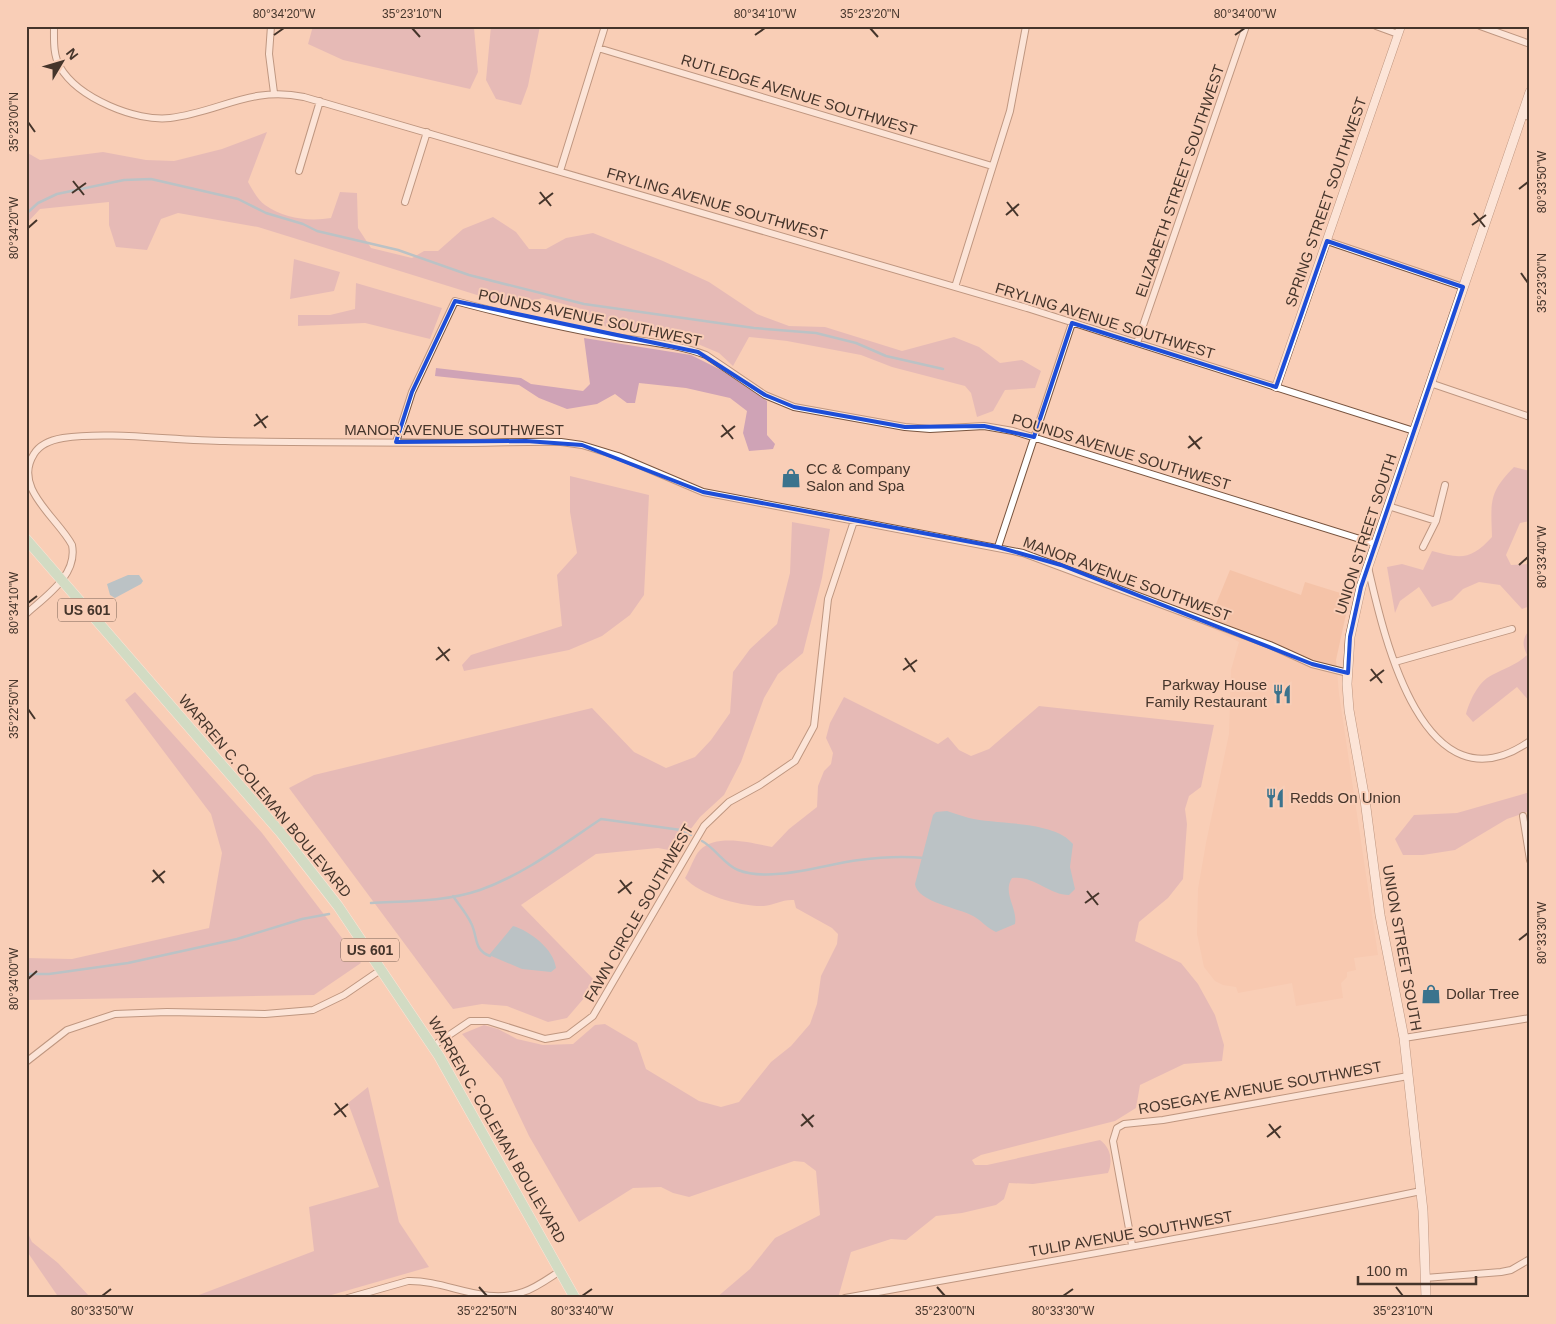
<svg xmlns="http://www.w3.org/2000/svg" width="1556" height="1324" font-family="Helvetica,sans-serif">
  <rect width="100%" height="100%" fill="#f9ceb7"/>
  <path fill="#f5c3a8" d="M 1230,570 L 1301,595 L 1305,582 L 1350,596 L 1336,660 L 1339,694 L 1378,955 L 1354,958 L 1356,970 L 1347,972 L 1347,977 L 1341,983 L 1343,998 L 1296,1006 L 1292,983 L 1238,993 L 1236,987 L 1223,985 L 1215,981 L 1204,967 L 1197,934 L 1198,889 L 1206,843 L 1229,734 L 1231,670 L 1239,642 L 1207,626 Z"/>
  <path fill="#cfa3b6" d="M 313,26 L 415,26 C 423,30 461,26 474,28 L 478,72 L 470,89 L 343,60 L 308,44 Z
    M 491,26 L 540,26 L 528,86 L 521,105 L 496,99 L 486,80 Z
    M 267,132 L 248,182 C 252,189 258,200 265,205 C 284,218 308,222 331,218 L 340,192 L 357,193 L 358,228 L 371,248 L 412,258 L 424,251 L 438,251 L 463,229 L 493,217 L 516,232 L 529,249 L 546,249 L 566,238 L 593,233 L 663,261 L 709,282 L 757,314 L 789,326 L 825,327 L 902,351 L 954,337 L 979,347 L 1000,363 L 1022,360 L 1041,371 L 1035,388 L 1005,390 L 993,411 L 977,417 L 971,393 L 965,386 L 892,367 L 861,355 L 787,341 L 749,337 L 733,366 L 719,353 L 686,339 L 609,329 L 581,309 L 542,298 L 516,307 L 258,227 L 178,213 L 161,219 L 147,250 L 116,247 L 109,225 L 109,202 L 40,209 L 28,222 L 26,229 L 26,152 L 40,160 L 103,152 L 146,160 L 174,161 L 222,149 Z
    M 294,259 L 340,272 L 334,291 L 290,299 Z
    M 356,283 L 442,308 L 430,339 L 365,323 L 298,326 L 298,315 L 330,315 L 355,309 Z
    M 584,338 L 691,355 L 721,370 L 767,401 L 767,435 L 775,444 L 773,449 L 749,451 L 743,433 L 747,411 L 730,398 L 686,388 L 639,383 L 635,403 L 627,403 L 615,394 L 597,404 L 567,409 L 539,398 L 519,385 L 435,376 L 436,368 L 521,378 L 531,384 L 583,391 L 590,384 Z
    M 1514,467 L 1530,471 L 1530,521 L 1520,523 L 1506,555 L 1511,565 L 1530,564 L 1530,606 L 1522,609 L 1500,585 L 1479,582 L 1463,589 L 1452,600 L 1432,607 L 1419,587 L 1400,601 L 1395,613 L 1387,567 L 1402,564 L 1423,570 L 1432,551 C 1461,559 1471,560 1492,537 C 1491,503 1488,493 1514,467 Z
    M 570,476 L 649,495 L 644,595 L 630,615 L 602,636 L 569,650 L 464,671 L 462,665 L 471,655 L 562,626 L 557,575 L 577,553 L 570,512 Z
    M 792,522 L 830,529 L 822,578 L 803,653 L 778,674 L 764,698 L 741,762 L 724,795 L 700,817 L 674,851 L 658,848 L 596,854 L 521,905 L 597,983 L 567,1018 L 548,1022 L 507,1006 L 482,1004 L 453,1009 L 289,788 L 314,775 L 592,708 L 634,752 L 666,768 L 695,757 L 711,740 L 730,713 L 733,672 L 750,649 L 777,624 L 790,573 Z
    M 1530,629 L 1530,702 L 1517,687 L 1473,722 L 1466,714 C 1470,700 1478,682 1492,675 C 1505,668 1516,665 1527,655 C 1522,644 1522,639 1530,629 Z
    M 135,692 L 262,833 L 361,963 L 314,995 L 26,1000 L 26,958 L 72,959 L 209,928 L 222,853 L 211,814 L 125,700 Z
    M 844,697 L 938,744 L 948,737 L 959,750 L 971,756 L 989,749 L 1039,706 L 1214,725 L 1201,787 L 1189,796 L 1185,809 L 1187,824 L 1183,879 L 1168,898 L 1139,922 L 1135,941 L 1181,963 L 1198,984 L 1215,1015 L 1224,1045 L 1222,1061 L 1184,1064 L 1140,1085 L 1136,1108 L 1115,1121 L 981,1155 L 972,1160 L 975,1165 L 987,1165 L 1100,1140 C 1111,1148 1113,1161 1108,1173 L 1033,1184 L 1009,1183 L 1004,1199 L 996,1205 L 962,1213 L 936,1216 L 906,1240 L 891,1239 L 851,1252 L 838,1298 L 716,1298 L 750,1269 L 775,1238 L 820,1215 L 816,1171 L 804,1162 L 794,1161 L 689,1197 L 673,1193 L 661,1187 L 633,1188 L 579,1222 L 529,1136 L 502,1079 L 462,1034 L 484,1025 L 498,1029 L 517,1039 L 543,1045 L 573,1044 L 595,1025 L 605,1024 L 637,1043 L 646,1069 L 699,1101 L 721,1107 L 739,1102 L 771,1062 L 791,1046 L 810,1024 L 817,1004 L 821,976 L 837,944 L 838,934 L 832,928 L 796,908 L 794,900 C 783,899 774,905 764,906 C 741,907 700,895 685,878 C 690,870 694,856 700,850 C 717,833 752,843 772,847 L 789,829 L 817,807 L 818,786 L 824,771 L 831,764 L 833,753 L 826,738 L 830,723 Z
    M 1530,792 L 1530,811 L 1507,819 L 1455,850 L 1423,855 L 1403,855 L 1395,839 L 1414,815 L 1457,813 Z
    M 368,1087 L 399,1222 L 429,1267 L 321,1298 L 191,1298 L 314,1251 L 309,1207 L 379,1187 L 348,1103 Z
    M 26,1229 L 32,1242 L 58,1263 L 91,1298 L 59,1298 L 26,1250 Z"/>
  <path fill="#6fb4d7" d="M 128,575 L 139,575 L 143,581 L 141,584 L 115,598 L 110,595 L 107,584 Z
    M 947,811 C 954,813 961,816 969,818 C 997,825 1054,820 1073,844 L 1070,867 L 1075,889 L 1069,895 C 1049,895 1034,875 1012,878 C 1002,893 1018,908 1015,924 L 996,932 C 988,929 981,920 973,916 C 959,908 917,902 915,884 L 933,815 L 936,812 Z
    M 513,926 C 530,931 554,949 556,968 L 551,972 L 522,969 L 489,955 Z"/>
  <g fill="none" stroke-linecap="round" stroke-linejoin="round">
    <path stroke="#6fb4d7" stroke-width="2.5" d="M 26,214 L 38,203 L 57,194 L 124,180 L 151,179 L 238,199 L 266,213 L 303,224 L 317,231 L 398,250 L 469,275 L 584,304 L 754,328 L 816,333 L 856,343 L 886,356 L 943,369
      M 702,841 C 715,848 725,865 738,870 C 771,883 825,864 859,860 C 881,857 903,856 925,858
      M 453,896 C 459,905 467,914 471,923 C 478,936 473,950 490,956
      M 371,903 C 407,901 445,902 480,890 C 525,874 562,845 601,819 L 681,830 L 691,835
      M 26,974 L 49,974 L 128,963 L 237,939 L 302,919 L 329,914"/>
    <defs>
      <path id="minor" d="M 54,26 C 54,40 53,55 60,67 C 78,98 136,122 170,118 C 220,112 250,86 304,97 L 1027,308 L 1414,431
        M 271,26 L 269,54 L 274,93
        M 1376,26 L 1398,34
        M 1480,26 L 1530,44
        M 598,48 L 992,166
        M 1522,115 L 1530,117
        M 299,171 L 320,101
        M 560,171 L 605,26
        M 405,202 L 427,132
        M 1327,241 L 1463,287
        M 955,287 L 1010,111 L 1026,26
        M 1137,343 L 1246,26
        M 1430,383 L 1530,417
        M 396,442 L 412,392 L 455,301 C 508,315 562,328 616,337 C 647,342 677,344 706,355 L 765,395 L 794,407 L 905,427 L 930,429 L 984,426 L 1013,431 L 1376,544
        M 1388,506 L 1436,521
        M 998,547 L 1072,323
        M 1423,547 L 1436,521 L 1445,485
        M 1368,567 C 1384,638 1424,815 1530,741
        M 26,614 C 46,596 78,575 72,545 C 58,518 12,488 34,454 C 40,444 51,440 63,438 C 111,431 175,441 225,441 C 307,443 389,442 471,443 C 501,443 531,441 561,442 L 582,445 L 618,456 L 703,492 L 1023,553 L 1270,645 L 1312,664 L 1348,673
        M 1395,662 L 1512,629
        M 1523,816 L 1530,860
        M 1404,1038 L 1530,1018
        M 433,1046 L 470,1021 L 488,1021 L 545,1039 L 568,1035 L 593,1016 L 704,826 L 729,802 L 760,785 L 795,761 L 814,726 L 828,599 L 854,521
        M 26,1062 L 67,1030 L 115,1014 L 167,1012 L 265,1014 L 313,1010 L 344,995 L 382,969
        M 1132,1245 L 1113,1141 L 1117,1128 L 1124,1124 L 1163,1120 L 1408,1076
        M 1425,1278 L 1501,1272 L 1511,1270 L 1530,1259
        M 348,1298 L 408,1281 C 447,1280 484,1306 523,1292 C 536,1288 549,1278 560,1271
        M 845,1298 C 1037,1263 1230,1231 1421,1191"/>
      <path id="tertiary" d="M 1276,387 L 1401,26"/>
      <path id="secondary" d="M 1426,1298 L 1423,1211 L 1404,1038 L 1380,915 L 1365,800 L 1349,710 L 1347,684 L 1350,637 L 1361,587 L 1530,92"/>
      <path id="trunk" d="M 26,539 L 281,833 L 338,906 L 439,1056 L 575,1298"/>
    </defs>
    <use href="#minor" stroke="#78543f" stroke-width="8"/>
    <use href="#tertiary" stroke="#78543f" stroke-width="9"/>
    <use href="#secondary" stroke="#78543f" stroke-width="10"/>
    <use href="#trunk" stroke="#fff" stroke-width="11"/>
    <use href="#minor" stroke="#fff" stroke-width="6"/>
    <use href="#tertiary" stroke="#fff" stroke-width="8"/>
    <use href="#secondary" stroke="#fff" stroke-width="9"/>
    <use href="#trunk" stroke="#a2ebd2" stroke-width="10"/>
  </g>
  <path d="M0 0H1556V1324H0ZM 1327,241 L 1463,287 L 1361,587 L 1350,637 L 1348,673 L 1312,664 L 1061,565 L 998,547 L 703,492 L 582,445 L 526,441 L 396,442 L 412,392 L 455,301 L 698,352 L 765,395 L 794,407 L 905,427 L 984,426 L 1034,437 L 1072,323 L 1276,387 Z" fill="#f9ceb7" fill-opacity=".55" fill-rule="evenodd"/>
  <path fill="none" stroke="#1d4ed8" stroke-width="4" stroke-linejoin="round" d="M 1327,241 L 1463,287 L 1361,587 L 1350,637 L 1348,673 L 1312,664 L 1061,565 L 998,547 L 703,492 L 582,445 L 526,441 L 396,442 L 412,392 L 455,301 L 698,352 L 765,395 L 794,407 L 905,427 L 984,426 L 1034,437 L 1072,323 L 1276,387 Z"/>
  <path fill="none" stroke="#45352b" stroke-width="2" d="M 412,28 L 420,37M 870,28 L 878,37M 274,35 L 284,28M 755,35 L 765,28M 1235,35 L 1245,28M 28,122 L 35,132M 73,181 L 84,195M 1519,189 L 1528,182M 540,192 L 551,206M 72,193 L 86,183M 1007,202 L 1018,216M 539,204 L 553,193M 1474,213 L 1485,227M 1006,215 L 1019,204M 1472,225 L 1486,215M 28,228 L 37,220M 1521,273 L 1528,283M 256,414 L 266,428M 722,425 L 733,439M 254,426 L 268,416M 1189,436 L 1200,449M 721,437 L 735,426M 1188,448 L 1202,437M 1519,565 L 1528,557M 28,603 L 37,596M 438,647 L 449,661M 905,658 L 915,672M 436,660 L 450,649M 1371,669 L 1382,683M 903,670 L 917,660M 1370,681 L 1384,670M 28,709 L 35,719M 153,870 L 164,883M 620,880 L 631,894M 152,882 L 165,871M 1087,891 L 1098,905M 618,893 L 632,882M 1085,903 L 1099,893M 1519,940 L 1528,933M 28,979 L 37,971M 335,1103 L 346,1117M 802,1114 L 813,1127M 334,1115 L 348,1104M 1269,1124 L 1280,1138M 801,1126 L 814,1115M 1267,1137 L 1281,1126M 479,1287 L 487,1296M 937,1287 L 945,1296M 1396,1287 L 1403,1296M 102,1296 L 111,1289M 582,1296 L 592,1289M 1063,1296 L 1073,1289"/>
  <defs>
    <symbol id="shop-bare" viewBox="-9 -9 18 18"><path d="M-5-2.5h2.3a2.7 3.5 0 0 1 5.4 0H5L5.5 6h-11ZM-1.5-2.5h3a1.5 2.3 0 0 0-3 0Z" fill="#3b738d" stroke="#f9ceb7" stroke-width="2.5" paint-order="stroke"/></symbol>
    <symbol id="restaurant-bare" viewBox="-9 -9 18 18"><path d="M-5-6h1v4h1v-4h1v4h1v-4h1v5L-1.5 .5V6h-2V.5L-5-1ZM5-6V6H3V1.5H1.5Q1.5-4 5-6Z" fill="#3b738d" stroke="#f9ceb7" stroke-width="2.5" paint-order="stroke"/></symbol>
  </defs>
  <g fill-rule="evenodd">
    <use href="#shop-bare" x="777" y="464" width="28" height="28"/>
    <use href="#restaurant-bare" x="1268" y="680" width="28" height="28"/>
    <use href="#restaurant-bare" x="1261" y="784" width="28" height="28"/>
    <use href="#shop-bare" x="1417" y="980" width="28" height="28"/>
  </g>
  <g text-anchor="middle" stroke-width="4" stroke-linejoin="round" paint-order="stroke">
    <g fill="#f9ceb7" stroke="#7b6355" stroke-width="1">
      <rect x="58" y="598.5" width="58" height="23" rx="4"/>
      <rect x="341" y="938.5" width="58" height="23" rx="4"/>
    </g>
    <g font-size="14" font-weight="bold" fill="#45352b">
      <text x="87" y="615">US 601</text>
      <text x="370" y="955">US 601</text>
    </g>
    <g font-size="15" fill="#45352b" stroke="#f9ceb7">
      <text transform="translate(799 95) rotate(17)" y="5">RUTLEDGE AVENUE SOUTHWEST</text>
      <text transform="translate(1180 181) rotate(-71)" y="5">ELIZABETH STREET SOUTHWEST</text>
      <text transform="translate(1326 202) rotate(-71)" y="5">SPRING STREET SOUTHWEST</text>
      <text transform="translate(717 204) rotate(16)" y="5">FRYLING AVENUE SOUTHWEST</text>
      <text transform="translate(590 318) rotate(12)" y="5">POUNDS AVENUE SOUTHWEST</text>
      <text transform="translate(1105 321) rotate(17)" y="5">FRYLING AVENUE SOUTHWEST</text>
      <text x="454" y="435">MANOR AVENUE SOUTHWEST</text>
      <text transform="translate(1121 452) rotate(17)" y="5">POUNDS AVENUE SOUTHWEST</text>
      <text transform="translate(1366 534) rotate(-72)" y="5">UNION STREET SOUTH</text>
      <text transform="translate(1127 579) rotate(20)" y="5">MANOR AVENUE SOUTHWEST</text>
      <text transform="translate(265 796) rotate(50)" y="5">WARREN C. COLEMAN BOULEVARD</text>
      <text transform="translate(639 913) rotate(-60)" y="5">FAWN CIRCLE SOUTHWEST</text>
      <text transform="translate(1402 948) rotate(80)" y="5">UNION STREET SOUTH</text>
      <text transform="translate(1260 1088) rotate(-10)" y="5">ROSEGAYE AVENUE SOUTHWEST</text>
      <text transform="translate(497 1130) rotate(60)" y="5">WARREN C. COLEMAN BOULEVARD</text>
      <text transform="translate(1131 1234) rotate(-10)" y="5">TULIP AVENUE SOUTHWEST</text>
    </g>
    <g font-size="15" fill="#45352b" stroke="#f9ceb7" text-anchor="start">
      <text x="806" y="474">CC &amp; Company<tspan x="806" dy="17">Salon and Spa</tspan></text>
      <text x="1267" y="690" text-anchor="end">Parkway House<tspan x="1267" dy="17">Family Restaurant</tspan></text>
      <text x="1290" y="803">Redds On Union</text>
      <text x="1446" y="999">Dollar Tree</text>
    </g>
  </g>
  <rect width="1556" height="1324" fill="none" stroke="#f9ceb7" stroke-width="55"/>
  <g transform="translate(62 62) rotate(52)" stroke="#f9ceb7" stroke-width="4" paint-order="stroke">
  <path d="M0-4L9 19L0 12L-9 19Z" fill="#45352b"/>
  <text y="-8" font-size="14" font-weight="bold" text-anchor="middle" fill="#45352b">N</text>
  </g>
  <path d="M1358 1276v8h118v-8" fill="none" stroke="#45352b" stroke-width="2.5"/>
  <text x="1366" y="1276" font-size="15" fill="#45352b" stroke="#f9ceb7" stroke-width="4" paint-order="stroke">100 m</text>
  <rect x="28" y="28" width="1500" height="1268" fill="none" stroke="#45352b" stroke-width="2"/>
  <g font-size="12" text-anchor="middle" fill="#45352b">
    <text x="284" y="18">80°34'20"W</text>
    <text x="412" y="18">35°23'10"N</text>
    <text x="765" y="18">80°34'10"W</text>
    <text x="870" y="18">35°23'20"N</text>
    <text x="1245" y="18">80°34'00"W</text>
    <text transform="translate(14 122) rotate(-90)" y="4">35°23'00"N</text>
    <text transform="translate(1542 182) rotate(-90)" y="4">80°33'50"W</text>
    <text transform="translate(14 228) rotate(-90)" y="4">80°34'20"W</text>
    <text transform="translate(1542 283) rotate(-90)" y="4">35°23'30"N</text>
    <text transform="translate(1542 557) rotate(-90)" y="4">80°33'40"W</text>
    <text transform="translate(14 603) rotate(-90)" y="4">80°34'10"W</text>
    <text transform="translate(14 709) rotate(-90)" y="4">35°22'50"N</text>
    <text transform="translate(1542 933) rotate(-90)" y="4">80°33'30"W</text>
    <text transform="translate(14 979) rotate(-90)" y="4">80°34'00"W</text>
    <text x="102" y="1315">80°33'50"W</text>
    <text x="487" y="1315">35°22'50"N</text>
    <text x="582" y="1315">80°33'40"W</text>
    <text x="945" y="1315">35°23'00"N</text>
    <text x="1063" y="1315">80°33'30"W</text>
    <text x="1403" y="1315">35°23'10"N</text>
  </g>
</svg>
